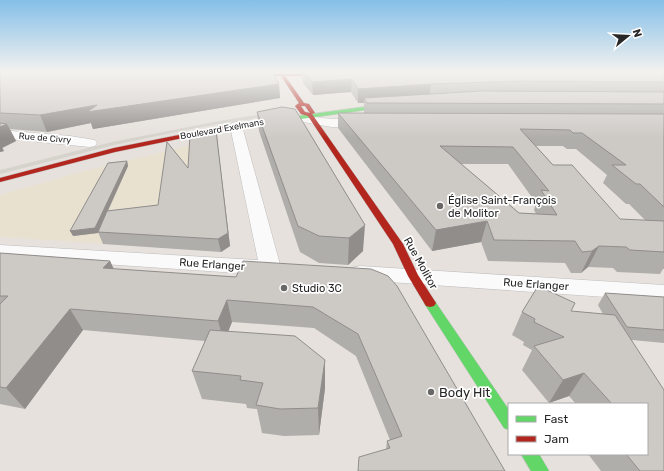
<svg xmlns="http://www.w3.org/2000/svg" width="664" height="471" font-family="Rubik,sans-serif">
  <rect width="100%" height="100%" fill="#e6e1dc"/>
  <path fill="#e9e1d0" d="M 192,145 L 191,218 L 171,248 L 0,237 L 0,195 L 88,170 Z"/>
  <path fill="#d6d2cc" d="M 287,110 L 248,120 L 242,120 L 191,129 L 114,145 L 0,174 L 0,170 L 112,142 L 219,121 Z"/>
  <g fill="none" stroke-linecap="round" stroke-linejoin="round">
    <defs>
      <path id="street" d="M 296,115 L 332,119 L 365,119 L 369,121 L 371,123 L 369,125 L 365,127 L 332,127 L 292,120 L 290,118 L 292,116 Z
        M 236,122 L 240,123 L 242,126 L 281,268 L 277,273 L 267,275 L 0,257 L 0,245 L 258,260 L 230,126 L 232,123 Z
        M 0,130 L 70,136 L 95,140 L 97,143 L 95,146 L 90,147 L 0,138 Z
        M 360,266 L 664,285 L 664,301 L 360,280 L 352,278 L 349,273 L 352,268 Z"/>
      <path id="fast" d="M 393,103 L 396,105 L 395,106 L 229,129 L 226,127 L 229,125 Z
        M 430,299 L 434,300 L 509,410 L 509,430 L 504,428 L 426,306 L 424,303 L 426,300 Z
        M 521,454 L 539,454 L 549,471 L 531,471 Z"/>
      <path id="jam" d="M 278,72 L 282,72 L 283,74 L 333,74 L 335,75 L 333,76 L 285,76 L 304,103 L 309,104 L 315,113 L 312,114 L 403,244 L 418,275 L 436,303 L 434,306 L 430,307 L 426,306 L 408,276 L 393,244 L 308,116 L 301,114 L 295,106 L 299,103 L 281,76 L 243,76 L 241,75 L 243,74 L 279,74 ZM 301,106 L 305,106 L 310,113 L 305,112 Z
        M 229,125 L 232,127 L 231,128 L 115,152 L 0,182 L 0,178 L 114,148 Z"/>
    </defs>
    <use href="#street" stroke="#bfbdbe" stroke-width="1"/>
    <use href="#fast" stroke="#bfbdbe" stroke-width="1"/>
    <use href="#jam" stroke="#bfbdbe" stroke-width="1"/>
    <use href="#street" fill="#fbfafa" fill-rule="evenodd"/>
    <use href="#fast" fill="#63d668" fill-rule="evenodd"/>
    <use href="#jam" fill="#b3261e" fill-rule="evenodd"/>
  </g>
  <path fill="#b0aeaa" fill-rule="evenodd" d="M 0,72 L 279,84 L 280,98 L 93,129 L 91,123 L 47,132 L 10,129 L 16,141 L 2,148 L 4,151 L 0,152 Z
    M 302,72 L 664,72 L 664,269 L 663,269 L 660,274 L 617,272 L 613,268 L 588,267 L 581,273 L 571,273 L 565,263 L 488,261 L 481,242 L 432,251 L 338,128 L 338,113 L 364,113 L 364,103 L 358,103 L 351,92 L 313,95 L 303,83 ZM 536,146 L 563,146 L 567,149 L 576,149 L 607,175 L 603,183 L 626,204 L 629,204 L 646,221 L 620,219 L 553,165 ZM 461,164 L 508,164 L 536,203 L 534,210 L 536,214 L 519,213 Z
    M 257,112 L 363,251 L 348,265 L 319,263 L 300,252 L 259,131 Z
    M 217,139 L 230,246 L 221,252 L 103,244 L 98,232 L 98,233 L 73,236 L 127,161 L 128,166 L 108,211 L 158,205 L 188,168 Z
    M 0,253 L 110,261 L 114,269 L 236,277 L 371,269 L 505,471 L 386,449 L 387,441 L 390,440 L 356,356 L 314,328 L 232,322 L 228,331 L 325,360 L 325,388 L 319,435 L 284,436 L 262,433 L 257,409 L 247,408 L 246,404 L 202,399 L 192,371 L 205,341 L 83,330 L 25,409 L 0,404 Z
    M 605,293 L 664,297 L 664,343 L 632,340 L 664,471 L 601,471 L 588,454 L 647,454 L 647,404 L 576,404 L 569,396 L 549,403 L 522,370 L 532,350 L 523,345 L 524,342 L 512,335 L 522,312 L 571,311 L 603,314 L 598,305 Z"/>
  <path fill="#908d8b" d="M 352,79 L 351,92 L 313,95 L 312,82 Z
    M 279,84 L 280,98 L 93,129 L 91,123 L 47,132 L 40,115 L 97,105 Z
    M 431,84 L 429,97 L 364,98 L 364,103 L 358,103 L 358,89 Z
    M 7,124 L 16,141 L 2,148 L 0,144 L 0,127 Z
    M 216,130 L 217,139 L 230,246 L 221,252 L 218,239 Z
    M 0,144 L 4,151 L 0,152 Z
    M 127,161 L 128,166 L 98,232 L 98,233 L 73,236 L 70,231 Z
    M 487,221 L 481,242 L 432,251 L 436,230 Z
    M 365,225 L 363,251 L 348,265 L 349,238 Z
    M 599,246 L 588,267 L 581,273 L 592,251 Z
    M 110,261 L 119,281 L 103,268 Z
    M 227,300 L 232,322 L 224,342 L 218,321 Z
    M 70,309 L 83,330 L 25,409 L 6,388 Z
    M 325,360 L 325,388 L 319,435 L 318,408 Z
    M 584,373 L 569,396 L 549,403 L 563,380 Z"/>
  <path fill="#cdcac6" stroke="#908d8b" fill-rule="evenodd" d="M 0,72 L 272,72 L 279,84 L 87,112 L 97,105 L 40,115 L 0,113 Z
    M 304,72 L 664,72 L 664,82 L 524,81 L 431,84 L 358,89 L 352,79 L 312,82 Z
    M 481,91 L 664,92 L 664,104 L 367,103 L 364,98 Z
    M 282,107 L 295,109 L 365,225 L 349,238 L 319,236 L 298,226 L 257,112 Z
    M 338,113 L 664,114 L 664,207 L 640,184 L 636,184 L 612,165 L 626,165 L 582,133 L 573,133 L 570,130 L 520,129 L 553,165 L 572,165 L 620,219 L 664,221 L 664,252 L 630,250 L 626,247 L 599,246 L 592,251 L 582,252 L 575,241 L 494,240 L 487,221 L 436,230 ZM 440,146 L 513,147 L 549,191 L 541,190 L 557,215 L 519,213 Z
    M 0,123 L 7,124 L 0,127 Z
    M 216,130 L 228,233 L 218,239 L 98,232 L 107,211 L 158,205 L 167,142 L 188,168 L 190,135 Z
    M 127,161 L 95,228 L 70,231 L 108,163 Z
    M 0,253 L 110,261 L 103,268 L 236,277 L 243,261 L 371,269 L 381,273 L 388,276 L 397,286 L 505,471 L 358,471 L 359,457 L 390,448 L 387,441 L 402,436 L 358,334 L 313,307 L 227,300 L 218,321 L 70,309 L 6,388 L 0,387 L 0,304 L 8,296 L 0,296 Z
    M 538,286 L 575,303 L 571,311 L 615,315 L 664,390 L 664,471 L 640,471 L 626,454 L 647,454 L 647,404 L 612,404 L 584,373 L 563,380 L 534,346 L 564,337 L 534,322 L 535,319 L 522,312 Z
    M 605,293 L 664,297 L 664,330 L 627,327 Z
    M 210,330 L 295,336 L 325,360 L 318,408 L 280,409 L 256,405 L 263,383 L 240,380 L 241,376 L 192,371 Z"/>
  <linearGradient id="sky" x2="0" y2="1"><stop stop-color="#84bfe8"/><stop offset="0.52" stop-color="#f4f2ef"/><stop offset="1" stop-color="#f4f2ef" stop-opacity="0"/></linearGradient>
  <rect width="664" height="138" fill="url(#sky)"/>
  <g fill="#6a6866" stroke="#fff" stroke-width="1.5">
    <circle cx="440" cy="206" r="4"/>
    <circle cx="284" cy="288" r="4"/>
    <circle cx="431" cy="392" r="4"/>
  </g>
  <g text-anchor="middle" stroke-width="3.5" stroke-linejoin="round" paint-order="stroke">
    <g font-size="9" fill="#272727" stroke="#fff">
      <text transform="translate(222 129) rotate(-10)" y="3">Boulevard Exelmans</text>
      <text transform="translate(45 138) rotate(5)" y="3">Rue de Civry</text>
    </g>
    <g font-size="11" fill="#272727" stroke="#fff" text-anchor="start">
      <text x="448" y="204">Église Saint-François<tspan x="448" dy="13">de Molitor</tspan></text>
      <text x="292" y="292">Studio 3C</text>
    </g>
    <g font-size="11" fill="#272727" stroke="#fff">
      <text transform="translate(421 263) rotate(61)" y="4">Rue Molitor</text>
      <text transform="translate(212 264) rotate(4)" y="4">Rue Erlanger</text>
      <text transform="translate(536 284) rotate(4)" y="4">Rue Erlanger</text>
    </g>
    <g font-size="13" fill="#272727" stroke="#fff" text-anchor="start">
      <text x="439" y="397">Body Hit</text>
    </g>
  </g>
  <rect x="508" y="403" width="140" height="52" fill="#ffffff" stroke="#a9a9a9"/>
  <rect x="516" y="416" width="20" height="6" fill="#63d668" stroke="#a9a9a9"/>
  <text x="544" y="423" font-size="12" fill="#272727">Fast</text>
  <rect x="516" y="436" width="20" height="6" fill="#b3261e" stroke="#a9a9a9"/>
  <text x="544" y="443" font-size="12" fill="#272727">Jam</text>
  <g transform="translate(628 36) rotate(72)" stroke="#ffffff" stroke-width="3" paint-order="stroke">
  <path d="M0-3L7 15L0 10L-7 15Z" fill="#272727"/>
  <text y="-6" font-size="11" font-weight="bold" text-anchor="middle" fill="#272727">N</text>
  </g>
</svg>
